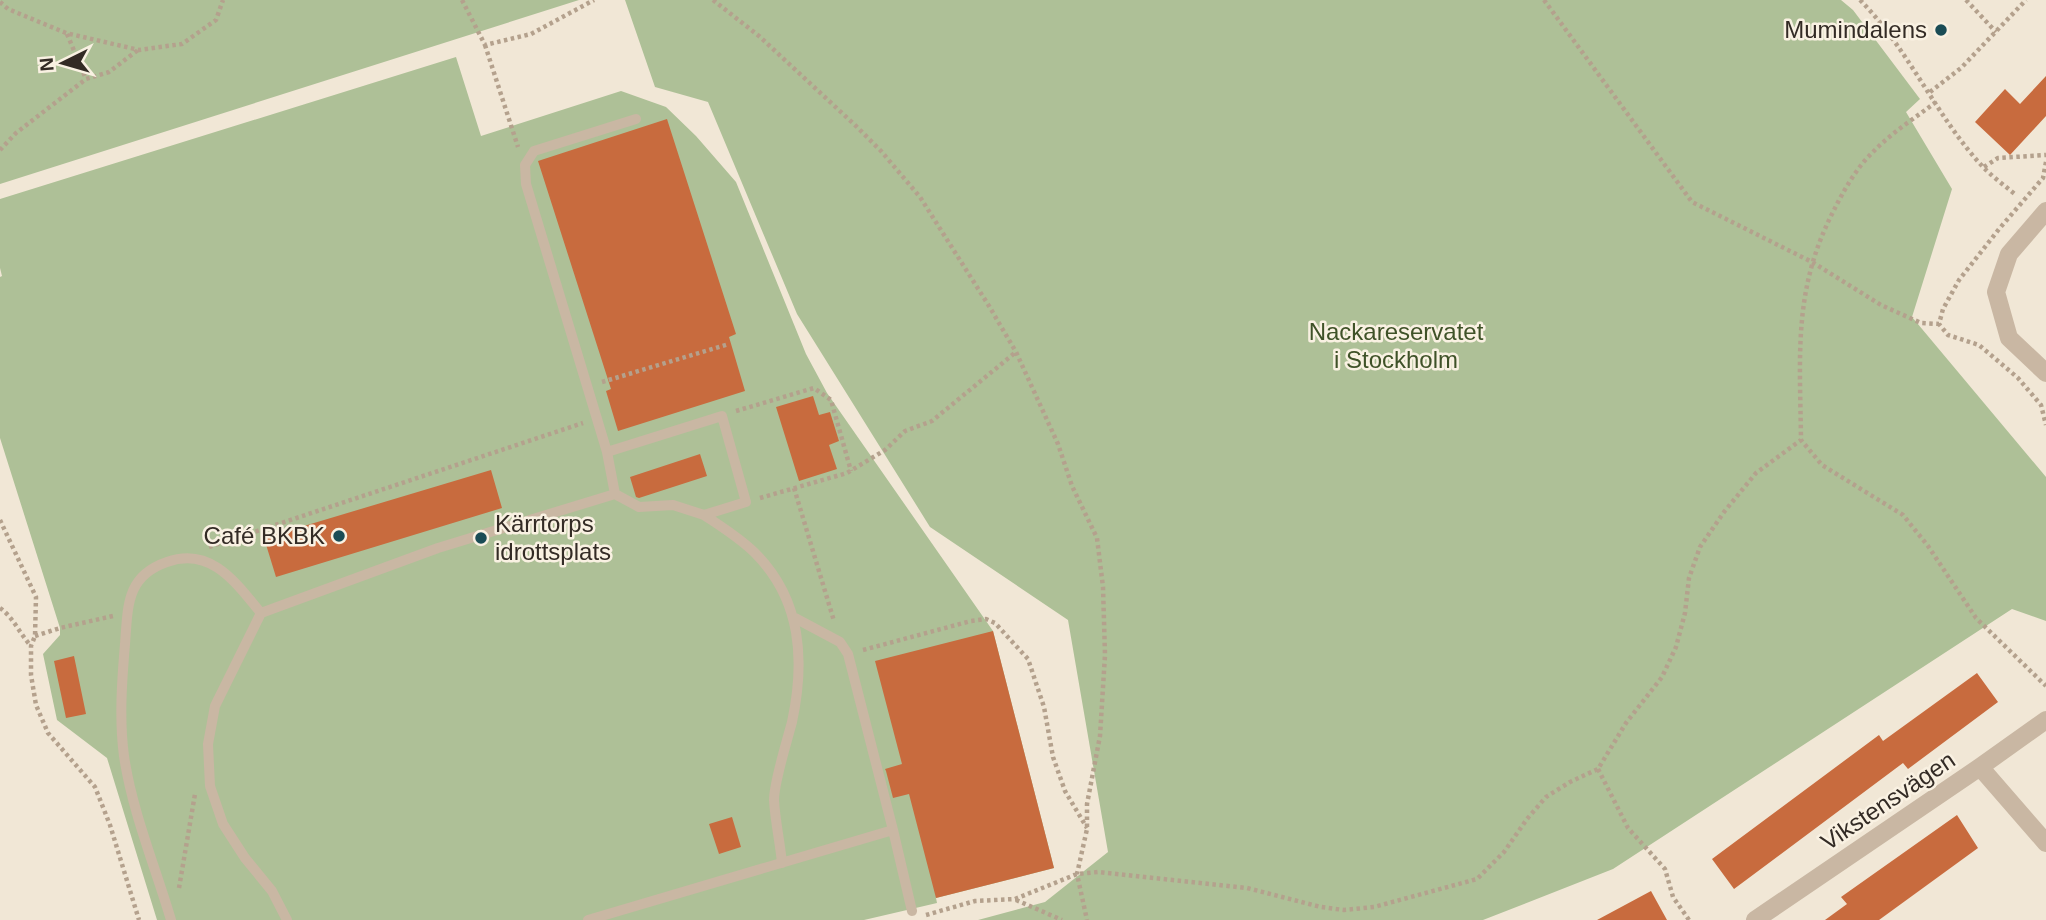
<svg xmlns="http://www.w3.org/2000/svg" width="2046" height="920" font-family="Helvetica,sans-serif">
  <rect width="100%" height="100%" fill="#f1e7d6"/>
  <path fill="#aec097" d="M 0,0 L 579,0 L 0,184 Z
    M 625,0 L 1841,0 L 1853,10 L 1920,99 L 1906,112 L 1952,189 L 1912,317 L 2046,477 L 2046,621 L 2012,609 L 1613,869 L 1483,920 L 978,920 L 1045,902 L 1108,852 L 1068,620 L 930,527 L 797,314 L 708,102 L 655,87 Z
    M 456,57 L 481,136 L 621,91 L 666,107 L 696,136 L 736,182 L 806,354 L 827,393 L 993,631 L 1054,868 L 936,898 L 937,903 L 864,920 L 157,920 L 107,758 L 57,720 L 43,654 L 60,635 L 60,628 L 0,438 L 0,277 L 2,276 L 0,268 L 0,199 Z"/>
  <path fill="#c86b3e" d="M 2046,76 L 2046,116 L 2010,155 L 1975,122 L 2005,89 L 2020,104 Z
    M 667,119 L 736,334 L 729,337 L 745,391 L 618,431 L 606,391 L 611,389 L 538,161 Z
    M 813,396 L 819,415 L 830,412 L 839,441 L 829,445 L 837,469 L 799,481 L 776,407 Z
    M 700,454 L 707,476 L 639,498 L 636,497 L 630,477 Z
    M 491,470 L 502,508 L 276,577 L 264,538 Z
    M 993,631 L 1054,868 L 936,898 L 909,794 L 893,798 L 886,771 L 885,769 L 902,764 L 875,661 Z
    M 74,656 L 86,714 L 66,718 L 54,661 Z
    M 1977,673 L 1998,702 L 1908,769 L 1903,763 L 1734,889 L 1712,859 L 1879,735 L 1883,741 Z
    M 1957,815 L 1978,848 L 1879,920 L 1825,920 L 1847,904 L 1841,897 Z
    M 732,817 L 741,847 L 719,854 L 709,824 Z
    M 1651,891 L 1667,920 L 1597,920 Z"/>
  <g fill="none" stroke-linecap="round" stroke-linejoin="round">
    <path stroke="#b4a18d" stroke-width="4.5" stroke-dasharray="3.5 3.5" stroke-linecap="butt" d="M 462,0 L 485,45 L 531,34 L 594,0
      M 713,0 L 759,36 L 856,126 L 881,151 L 920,197 L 989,306 L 1016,352 L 1058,444 L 1072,486 L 1097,538 L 1103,587 L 1105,655 L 1100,736 L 1087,804 L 1087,829 L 1077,874 L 1087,920
      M 1544,0 L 1692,202 L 1812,262 L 1881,305 L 1921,323 L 1939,324
      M 1860,0 C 1908,48 1937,118 1983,167 C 1993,177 2005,186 2016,195
      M 1966,0 L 1996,32
      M 0,2 L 8,9 L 66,33 L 139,50 L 182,44 L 216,20 L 223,0
      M 67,34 L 86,79
      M 485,45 L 518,147
      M 1930,92 L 1961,68 L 2026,0
      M 1936,102 C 1915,118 1891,133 1873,152 C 1857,167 1844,190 1834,210 C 1793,289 1800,354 1801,440 L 1822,465 L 1903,515 L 1928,546 L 1976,618 L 2046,686
      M 0,150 L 16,133 L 86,79 L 109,72 L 138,50
      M 2046,162 L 2043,178 L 1999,229 L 1959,280 L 1943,309 L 1939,324 L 1948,335 L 1979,345 L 2018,378 L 2041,405 L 2046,425
      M 1984,167 L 1998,158 L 2046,155
      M 602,382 L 729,344
      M 736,411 L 814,388 L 831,400 L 851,471
      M 794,488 L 834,621
      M 760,498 L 847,473 L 885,450 L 905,431 L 932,421 L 1016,352
      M 0,520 L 36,597 L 35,636 L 31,646 L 31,675 L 36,705 L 48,733 L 95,787 L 110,825 L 139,920
      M 209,547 L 583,423
      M 0,608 C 13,617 20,634 31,646
      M 35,636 L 60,628 L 113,616
      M 863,650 L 971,621 L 986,619 L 995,623 L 1028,659 L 1044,707 L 1053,757 L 1065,791 L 1087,828
      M 1598,769 L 1628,828 L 1665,869 L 1673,897 L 1689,920
      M 179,888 L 195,794
      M 1016,900 L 1062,920
      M 926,915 L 975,901 L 1015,899 L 1077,874 L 1098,872 L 1247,888 L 1321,907 L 1344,910 L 1374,907 L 1477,879 L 1504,852 L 1527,819 L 1546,797 L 1570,782 L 1598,769 L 1626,723 L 1662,677 L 1676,647 L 1685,613 L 1689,578 L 1700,547 L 1724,512 L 1756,473 L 1801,440"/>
    <path stroke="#c9b7a3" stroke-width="10" d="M 607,452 L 722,416 L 746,502 L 704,515 C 722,527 740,538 755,553 C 802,600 805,661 792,722 C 787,741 774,782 774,800 C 775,820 780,842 782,863
      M 615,494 L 639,507 L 673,505 L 704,515
      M 261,613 L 438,548 L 615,494 L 607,452 L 526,184 L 525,165 L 534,151 L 636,119
      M 893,830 L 912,911
      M 171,920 C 155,866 132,811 124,756 C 119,719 122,680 125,644 C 128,606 126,576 167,562 C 211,546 236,583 261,613 L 215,706 L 208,744 L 210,786 L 223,824 L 245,858 L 272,891 L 287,920
      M 588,920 L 893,830 L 848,654 L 840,642 L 795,618"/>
    <path stroke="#c9b7a3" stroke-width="18" d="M 1980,767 L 2046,843
      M 1755,920 L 1980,767 L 2046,720"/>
    <path stroke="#c9b7a3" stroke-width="18" d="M 2046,211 L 2009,254 L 1996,292 L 2009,338 L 2046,373"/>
  </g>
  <g fill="#1a4c55" stroke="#f9f1e2" stroke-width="2.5">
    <circle cx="1941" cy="30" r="7"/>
    <circle cx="339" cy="536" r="7"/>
    <circle cx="481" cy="538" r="7"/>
  </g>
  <g text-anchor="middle" stroke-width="5" stroke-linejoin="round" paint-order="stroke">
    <g font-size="24" fill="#332b25" stroke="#f9f1e2" text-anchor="end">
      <text x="1927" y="38">Mumindalens</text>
      <text x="495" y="532" text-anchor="start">Kärrtorps<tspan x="495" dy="28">idrottsplats</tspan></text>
      <text x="325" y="544">Café BKBK</text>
    </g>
    <g font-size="24" fill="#3f5228" stroke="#f9f1e2">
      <text x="1396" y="340">Nackareservatet<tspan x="1396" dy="28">i Stockholm</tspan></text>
    </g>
    <g font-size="24" fill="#332b25" stroke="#f9f1e2">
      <text transform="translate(1888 801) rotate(-34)" y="8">Vikstensvägen</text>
    </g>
  </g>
  <g transform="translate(63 63) rotate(265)" stroke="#f9f1e2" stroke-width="5" paint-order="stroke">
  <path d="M0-5L12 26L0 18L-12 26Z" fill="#332b25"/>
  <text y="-10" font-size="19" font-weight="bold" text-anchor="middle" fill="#332b25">N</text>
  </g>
</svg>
